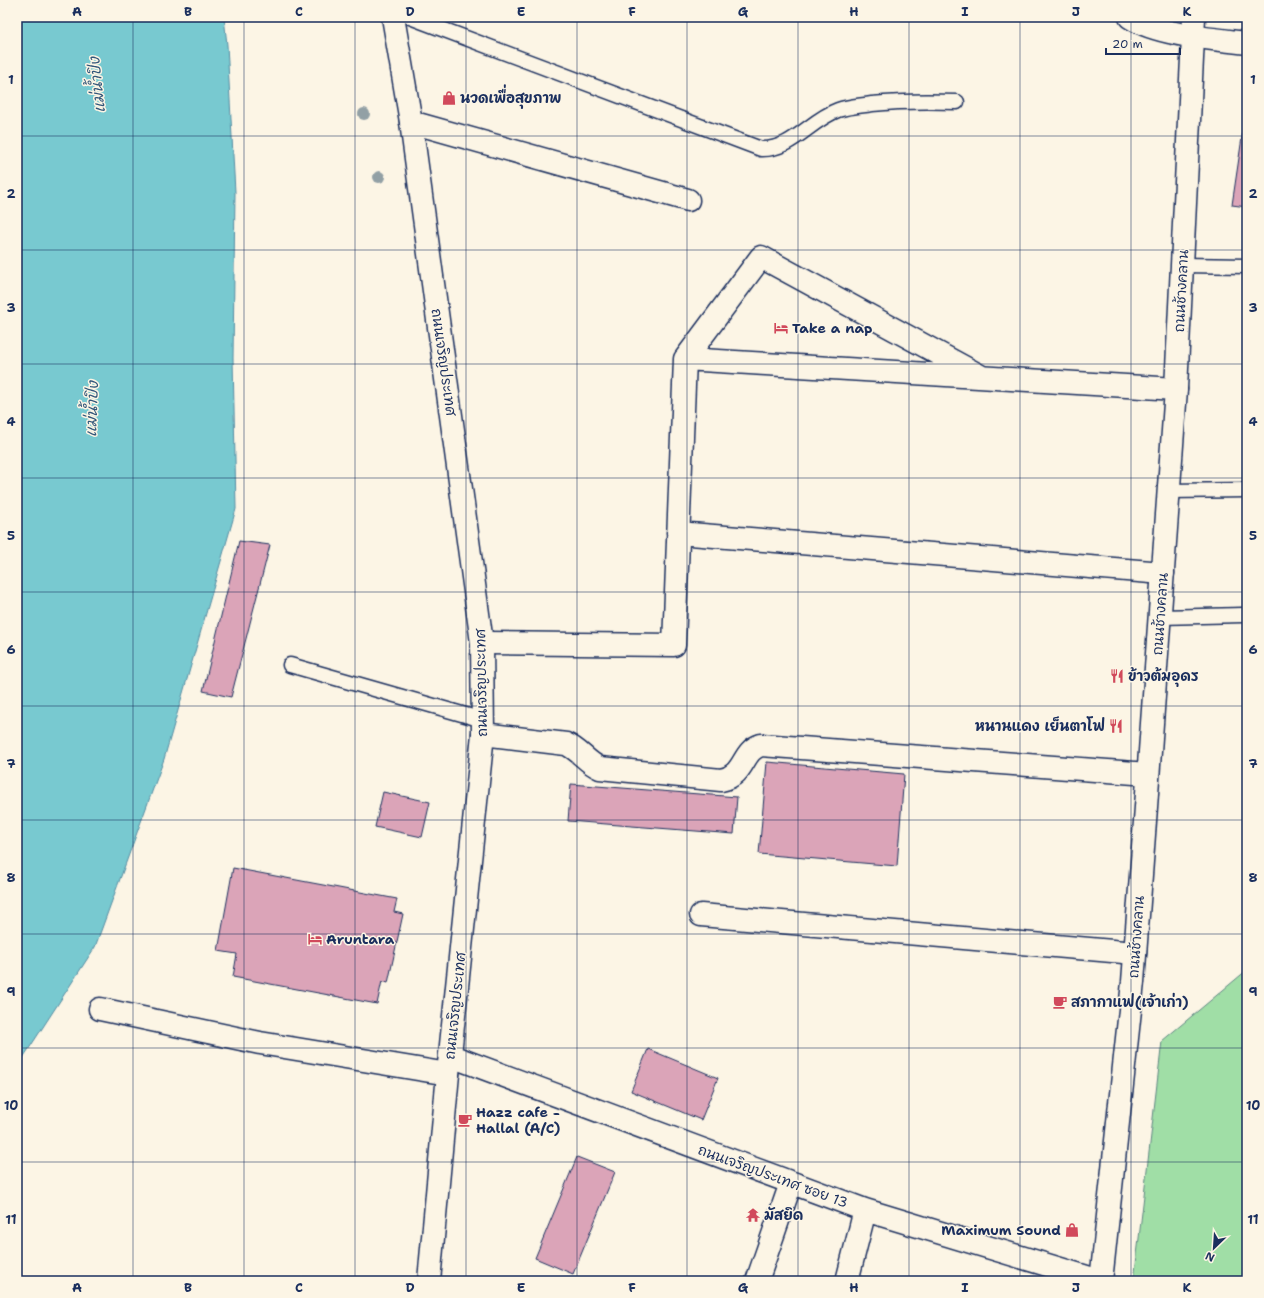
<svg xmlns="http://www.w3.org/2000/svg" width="1264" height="1298" font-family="'Shantell Sans','Playpen Sans Thai',sans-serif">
  <rect width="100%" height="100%" fill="#fcf5e5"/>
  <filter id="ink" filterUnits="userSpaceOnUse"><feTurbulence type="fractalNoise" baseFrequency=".025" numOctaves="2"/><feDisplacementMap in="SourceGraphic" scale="8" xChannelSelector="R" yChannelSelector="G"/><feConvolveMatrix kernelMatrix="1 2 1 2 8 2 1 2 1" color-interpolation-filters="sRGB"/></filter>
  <g filter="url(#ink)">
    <path fill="#a0dea6" stroke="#5e8682" d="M 1247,970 L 1247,1281 L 1134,1281 L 1162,1041 Z"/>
    <path fill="#78c9d0" stroke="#538ba2" d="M 17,17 L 224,17 L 227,45 L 235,192 L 233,358 L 236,509 L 164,759 L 95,947 L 17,1067 Z"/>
    <path fill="#dba4b8" stroke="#1b2f5e" d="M 1243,131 L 1247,132 L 1247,207 L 1232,205 Z
      M 239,541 L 270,545 L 231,697 L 203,691 Z
      M 767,762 L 904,774 L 897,866 L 759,854 Z
      M 571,784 L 737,797 L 734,834 L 568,821 Z
      M 383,792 L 430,802 L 422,837 L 375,827 Z
      M 233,868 L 397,899 L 394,912 L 403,914 L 388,983 L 382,981 L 377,1004 L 233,977 L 237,954 L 218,951 Z
      M 648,1049 L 718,1078 L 701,1120 L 631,1091 Z
      M 577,1157 L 615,1172 L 573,1274 L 535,1258 Z"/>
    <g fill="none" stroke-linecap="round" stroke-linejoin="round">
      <defs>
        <path id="lane" d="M 410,17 L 761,149 C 792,150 810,120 838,110 C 849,106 860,106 872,104 C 901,101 928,101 957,102
          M 1182,265 L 1247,266
          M 1168,491 L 1247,490
          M 1160,617 L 1243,615
          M 290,665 L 483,720"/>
        <path id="street" d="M 1130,17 C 1157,35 1214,39 1247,43
          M 411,122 L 688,200
          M 685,359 L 1176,389
          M 678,533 L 1163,573
          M 482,643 L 674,645 L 685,359 L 761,257 L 982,377
          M 483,734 L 566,744 C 580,750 587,763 600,768 L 721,780 C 746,775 741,751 761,745 L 1148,774
          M 701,915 L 1135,953
          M 100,1009 L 260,1043 L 448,1074
          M 451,1056 L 865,1210 L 1100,1281
          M 757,1281 L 791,1183
          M 847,1281 L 865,1210"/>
        <path id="secondary" d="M 393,17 L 411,122 L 482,643 L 483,734 L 448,1074 L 429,1281
          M 1101,1281 L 1133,982 L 1145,821 L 1176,389 L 1194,17"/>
      </defs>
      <use href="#lane" stroke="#1b2f5e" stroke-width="17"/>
      <use href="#street" stroke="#1b2f5e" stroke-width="25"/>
      <use href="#secondary" stroke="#1b2f5e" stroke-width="25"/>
      <use href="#lane" stroke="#fcf5e5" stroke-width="14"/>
      <use href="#street" stroke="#fcf5e5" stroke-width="22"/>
      <use href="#secondary" stroke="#fcf5e5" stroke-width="22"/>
    </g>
    <g fill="#92a0a5">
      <circle cx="364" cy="114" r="6"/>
      <circle cx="379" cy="177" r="6"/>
    </g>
  </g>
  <path fill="none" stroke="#1b2f5e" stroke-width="1" stroke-opacity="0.55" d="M 133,17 L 133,1281M 244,17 L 244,1281M 355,17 L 355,1281M 466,17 L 466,1281M 577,17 L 577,1281M 687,17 L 687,1281M 798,17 L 798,1281M 909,17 L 909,1281M 1020,17 L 1020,1281M 1131,17 L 1131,1281M 17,136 L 1247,136M 17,250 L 1247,250M 17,364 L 1247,364M 17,478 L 1247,478M 17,592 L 1247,592M 17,706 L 1247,706M 17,820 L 1247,820M 17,934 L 1247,934M 17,1048 L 1247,1048M 17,1162 L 1247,1162"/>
  <defs>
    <symbol id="shop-bare" viewBox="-9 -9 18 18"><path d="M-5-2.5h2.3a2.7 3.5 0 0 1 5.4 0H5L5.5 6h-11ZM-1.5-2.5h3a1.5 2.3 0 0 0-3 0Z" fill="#d1495b" stroke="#fcf5e5" stroke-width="2.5" paint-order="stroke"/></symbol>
    <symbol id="hotel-bare" viewBox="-9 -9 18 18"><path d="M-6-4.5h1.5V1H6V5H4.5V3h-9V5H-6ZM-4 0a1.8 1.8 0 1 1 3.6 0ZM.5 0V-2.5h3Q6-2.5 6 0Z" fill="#d1495b" stroke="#fcf5e5" stroke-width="2.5" paint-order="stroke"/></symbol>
    <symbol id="restaurant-bare" viewBox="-9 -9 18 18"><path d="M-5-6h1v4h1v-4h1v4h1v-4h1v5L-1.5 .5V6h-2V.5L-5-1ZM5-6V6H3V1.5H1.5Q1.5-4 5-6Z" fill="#d1495b" stroke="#fcf5e5" stroke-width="2.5" paint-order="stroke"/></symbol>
    <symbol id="cafe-bare" viewBox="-9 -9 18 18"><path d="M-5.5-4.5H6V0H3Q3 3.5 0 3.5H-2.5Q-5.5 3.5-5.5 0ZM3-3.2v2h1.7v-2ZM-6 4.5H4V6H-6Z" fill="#d1495b" stroke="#fcf5e5" stroke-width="2.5" paint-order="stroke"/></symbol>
    <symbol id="temple-bare" viewBox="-9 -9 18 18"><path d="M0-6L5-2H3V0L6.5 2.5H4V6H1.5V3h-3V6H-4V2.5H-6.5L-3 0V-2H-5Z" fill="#d1495b" stroke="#fcf5e5" stroke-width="2.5" paint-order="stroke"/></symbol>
  </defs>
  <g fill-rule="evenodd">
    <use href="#shop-bare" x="439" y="88" width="20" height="20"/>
    <use href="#hotel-bare" x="771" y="318" width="20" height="20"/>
    <use href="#restaurant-bare" x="1107" y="666" width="20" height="20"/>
    <use href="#restaurant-bare" x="1106" y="716" width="20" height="20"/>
    <use href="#hotel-bare" x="305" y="929" width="20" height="20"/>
    <use href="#cafe-bare" x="1050" y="992" width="20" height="20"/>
    <use href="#cafe-bare" x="455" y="1110" width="20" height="20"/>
    <use href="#temple-bare" x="743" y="1205" width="20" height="20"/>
    <use href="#shop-bare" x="1062" y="1220" width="20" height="20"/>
  </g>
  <g text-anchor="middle" stroke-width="3" stroke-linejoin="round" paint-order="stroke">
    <g font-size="14" font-weight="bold" fill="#1b2f5e" stroke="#fcf5e5" text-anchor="start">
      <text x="460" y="103">นวดเพื่อสุขภาพ</text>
      <text x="792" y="333">Take a nap</text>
      <text x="1128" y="681">ข้าวต้มอุดร</text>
      <text x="1105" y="731" text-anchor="end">หนานแดง เย็นตาโฟ</text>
      <text x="326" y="944">Aruntara</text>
      <text x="1071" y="1007">สภากาแฟ(เจ้าเก่า)</text>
      <text x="476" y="1117">Hazz cafe -<tspan x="476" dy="16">Hallal (A/C)</tspan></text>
      <text x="764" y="1220">มัสยิด</text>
      <text x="1061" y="1235" text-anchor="end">Maximum Sound</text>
    </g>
    <g font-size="14" fill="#1b2f5e" stroke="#fcf5e5">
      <text transform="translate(1181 291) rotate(-87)" y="5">ถนนช้างคลาน</text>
      <text transform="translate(444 362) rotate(82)" y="5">ถนนเจริญประเทศ</text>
      <text transform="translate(1160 614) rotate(-86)" y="5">ถนนช้างคลาน</text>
      <text transform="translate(481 683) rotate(-91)" y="5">ถนนเจริญประเทศ</text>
      <text transform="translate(1136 937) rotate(-86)" y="5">ถนนช้างคลาน</text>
      <text transform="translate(455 1006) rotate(-84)" y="5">ถนนเจริญประเทศ</text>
      <text transform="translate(773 1176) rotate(20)" y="5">ถนนเจริญประเทศ ซอย 13</text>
    </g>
    <g font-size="15" font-style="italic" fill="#32567a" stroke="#fcf5e5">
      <text transform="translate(97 85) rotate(-96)" y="5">แม่น้ำปิง</text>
      <text transform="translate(92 409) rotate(-88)" y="5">แม่น้ำปิง</text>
    </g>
  </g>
  <rect width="1264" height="1298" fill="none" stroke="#fcf5e5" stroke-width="44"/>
  <g transform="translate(1214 1248) rotate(205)" stroke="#fcf5e5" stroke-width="3" paint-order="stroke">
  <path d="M0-3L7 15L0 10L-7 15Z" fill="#1b2f5e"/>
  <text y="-6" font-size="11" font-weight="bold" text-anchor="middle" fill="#1b2f5e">N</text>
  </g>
  <path d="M1106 48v6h74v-6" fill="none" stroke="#1b2f5e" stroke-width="2"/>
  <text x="1112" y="48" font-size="12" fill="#1b2f5e" stroke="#fcf5e5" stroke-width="3" paint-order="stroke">20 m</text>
  <rect x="22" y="22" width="1220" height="1254" fill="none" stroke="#1b2f5e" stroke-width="1.5"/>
  <g font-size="13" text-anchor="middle" font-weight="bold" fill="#1b2f5e">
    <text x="77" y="16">A</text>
    <text x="188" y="16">B</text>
    <text x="299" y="16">C</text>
    <text x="410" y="16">D</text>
    <text x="521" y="16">E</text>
    <text x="632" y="16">F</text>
    <text x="743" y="16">G</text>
    <text x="854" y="16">H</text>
    <text x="965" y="16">I</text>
    <text x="1076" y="16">J</text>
    <text x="1187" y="16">K</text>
    <text x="11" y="84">1</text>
    <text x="1253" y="84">1</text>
    <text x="11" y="198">2</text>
    <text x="1253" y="198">2</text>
    <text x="11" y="312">3</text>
    <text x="1253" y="312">3</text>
    <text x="11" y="426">4</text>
    <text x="1253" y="426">4</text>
    <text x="11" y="540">5</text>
    <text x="1253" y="540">5</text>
    <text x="11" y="654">6</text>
    <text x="1253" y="654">6</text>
    <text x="11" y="768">7</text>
    <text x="1253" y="768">7</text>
    <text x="11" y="882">8</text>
    <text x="1253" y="882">8</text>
    <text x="11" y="996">9</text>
    <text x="1253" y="996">9</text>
    <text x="11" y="1110">10</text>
    <text x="1253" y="1110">10</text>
    <text x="11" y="1224">11</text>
    <text x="1253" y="1224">11</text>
    <text x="77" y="1292">A</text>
    <text x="188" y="1292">B</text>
    <text x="299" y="1292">C</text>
    <text x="410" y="1292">D</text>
    <text x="521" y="1292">E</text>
    <text x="632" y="1292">F</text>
    <text x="743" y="1292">G</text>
    <text x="854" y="1292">H</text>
    <text x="965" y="1292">I</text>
    <text x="1076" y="1292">J</text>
    <text x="1187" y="1292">K</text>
  </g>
</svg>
